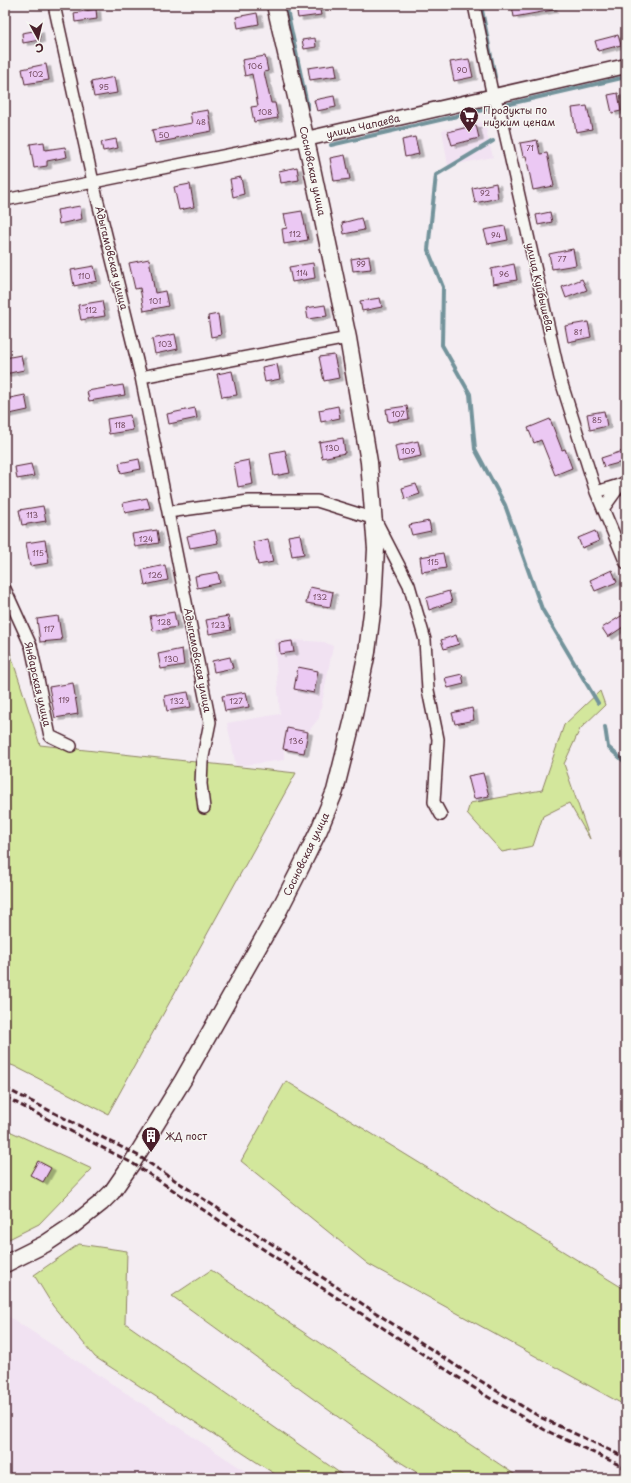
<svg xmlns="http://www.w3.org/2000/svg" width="631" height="1483" font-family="'Playpen Sans',sans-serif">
  <defs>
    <filter id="shadow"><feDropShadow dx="4.5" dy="2.5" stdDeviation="0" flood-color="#0004"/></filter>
  </defs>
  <rect width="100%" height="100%" fill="#f4edf2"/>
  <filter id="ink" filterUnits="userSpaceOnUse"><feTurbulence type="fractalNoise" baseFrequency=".025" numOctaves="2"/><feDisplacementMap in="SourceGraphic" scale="8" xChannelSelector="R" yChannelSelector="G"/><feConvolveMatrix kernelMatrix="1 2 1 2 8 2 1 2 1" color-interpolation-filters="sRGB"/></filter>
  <g filter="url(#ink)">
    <path fill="#f1e2f2" d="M 484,122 L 493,157 L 448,166 L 442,130 Z
      M 274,639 L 324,642 L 333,646 L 319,718 L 308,732 L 304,753 L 284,749 L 284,760 L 236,766 L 227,723 L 280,714 Z
      M 5,1314 L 256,1478 L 5,1478 Z"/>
    <path fill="#d3e79c" stroke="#8e8364" d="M 5,648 L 9,649 L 40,745 L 296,773 L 108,1114 L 14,1066 L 5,1063 Z
      M 600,691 L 605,705 L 580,729 L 564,764 L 590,839 L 569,803 L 543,816 L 533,846 L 502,852 L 467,813 L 470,803 L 542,790 L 564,725 Z
      M 286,1081 L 626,1290 L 626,1406 L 368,1264 L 241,1161 Z
      M 5,1129 L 92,1169 L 39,1224 L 5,1241 Z
      M 79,1244 L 127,1251 L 125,1323 L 347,1478 L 281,1478 L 95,1357 L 53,1306 L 34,1275 Z
      M 211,1270 L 520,1478 L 426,1478 L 400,1462 L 172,1296 Z"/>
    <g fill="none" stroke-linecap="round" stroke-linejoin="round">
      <path stroke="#73939b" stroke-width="4" d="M 286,5 L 308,109
        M 481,5 L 495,77
        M 493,141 L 436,175 L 428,250 L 443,287 L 442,345 L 470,394 L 475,449 L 505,505 L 542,609 L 598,703
        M 331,145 L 626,77
        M 605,727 L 608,747 L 626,763"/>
    </g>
    <path fill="#ebc8f3" stroke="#4a1f2b" filter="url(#shadow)" d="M 301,5 L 319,5 L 321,15 L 298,18 L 296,6 Z
      M 512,5 L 552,5 L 553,10 L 514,17 Z
      M 96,9 L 97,19 L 75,22 L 74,13 Z
      M 257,13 L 259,24 L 238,28 L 236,17 Z
      M 39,30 L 40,40 L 23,43 L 22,33 Z
      M 618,35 L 621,45 L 598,51 L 595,41 Z
      M 315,38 L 316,47 L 304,49 L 302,40 Z
      M 265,56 L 268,71 L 264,72 L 271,103 L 275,103 L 278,118 L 254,122 L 251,107 L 258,106 L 252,74 L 245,76 L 242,60 Z
      M 469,59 L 473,77 L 454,81 L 450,62 Z
      M 46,64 L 49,80 L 25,84 L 22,69 Z
      M 335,64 L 337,76 L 310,80 L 308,68 Z
      M 114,77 L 117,93 L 94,97 L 91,82 Z
      M 618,93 L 621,111 L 612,113 L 608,95 Z
      M 334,96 L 336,107 L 317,111 L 314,100 Z
      M 587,106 L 592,129 L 576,132 L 572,108 Z
      M 208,110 L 212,131 L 175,138 L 176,139 L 155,143 L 152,130 L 192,123 L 190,113 Z
      M 476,125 L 479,138 L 452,145 L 448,132 Z
      M 415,137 L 419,154 L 405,157 L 402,140 Z
      M 116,139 L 118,148 L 103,151 L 101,142 Z
      M 537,140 L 540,154 L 547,153 L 554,186 L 533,190 L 526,156 L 523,156 L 520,143 Z
      M 44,142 L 45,150 L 65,147 L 67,157 L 47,161 L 47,166 L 34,168 L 30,144 Z
      M 345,155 L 350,179 L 334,181 L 330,158 Z
      M 297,167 L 299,180 L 281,183 L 279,171 Z
      M 241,177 L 244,194 L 233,197 L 230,179 Z
      M 496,183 L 498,198 L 475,203 L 472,188 Z
      M 190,184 L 194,207 L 179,210 L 174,187 Z
      M 80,206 L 82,219 L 59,224 L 57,210 Z
      M 302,211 L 308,240 L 284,244 L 282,229 L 287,228 L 284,214 Z
      M 550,212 L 552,222 L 538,225 L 536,215 Z
      M 361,218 L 364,230 L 344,234 L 342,223 Z
      M 505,226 L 508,240 L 488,244 L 484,230 Z
      M 573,249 L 576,265 L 552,269 L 549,254 Z
      M 369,256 L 371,269 L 353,271 L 351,259 Z
      M 149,259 L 155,293 L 165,291 L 168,306 L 144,311 L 140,288 L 135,289 L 129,263 Z
      M 313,263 L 315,278 L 292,282 L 289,267 Z
      M 514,264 L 517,280 L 493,284 L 491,269 Z
      M 94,266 L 97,281 L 74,286 L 71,270 Z
      M 582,279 L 587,290 L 566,298 L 562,287 Z
      M 380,298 L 382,307 L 362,311 L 360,301 Z
      M 102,301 L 105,316 L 81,320 L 78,305 Z
      M 325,305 L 327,316 L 308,319 L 306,308 Z
      M 218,314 L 221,335 L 211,337 L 208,316 Z
      M 588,322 L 591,337 L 568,342 L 565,326 Z
      M 175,334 L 178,349 L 155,354 L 152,339 Z
      M 21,355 L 24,370 L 5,374 L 5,358 Z
      M 334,355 L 339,378 L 324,381 L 319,357 Z
      M 277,364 L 280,379 L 265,382 L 262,367 Z
      M 232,371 L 237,395 L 222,397 L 217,374 Z
      M 123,385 L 125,395 L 89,401 L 87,391 Z
      M 25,395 L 28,410 L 5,415 L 5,399 Z
      M 338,406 L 340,418 L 321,422 L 319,410 Z
      M 407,406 L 409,419 L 388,422 L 386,409 Z
      M 195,408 L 197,418 L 169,424 L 167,414 Z
      M 604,411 L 607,426 L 590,430 L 587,414 Z
      M 130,415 L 133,430 L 109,434 L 107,419 Z
      M 550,419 L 562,450 L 565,449 L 572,468 L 555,475 L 541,440 L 534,443 L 528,428 Z
      M 343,438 L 345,453 L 322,458 L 319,442 Z
      M 418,441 L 421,456 L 398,461 L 395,446 Z
      M 285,450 L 290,473 L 274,476 L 270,453 Z
      M 626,450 L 626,461 L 604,467 L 601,458 Z
      M 139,459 L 141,469 L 121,473 L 119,463 Z
      M 249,460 L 253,484 L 238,487 L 234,463 Z
      M 31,464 L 34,476 L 17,479 L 15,467 Z
      M 416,484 L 420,494 L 405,499 L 402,488 Z
      M 147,498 L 150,508 L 125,513 L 123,503 Z
      M 43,506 L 46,521 L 22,525 L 19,510 Z
      M 429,521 L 431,531 L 412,535 L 409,525 Z
      M 157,530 L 159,543 L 135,547 L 132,534 Z
      M 215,530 L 218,543 L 190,548 L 187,536 Z
      M 595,531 L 599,541 L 582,548 L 578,538 Z
      M 300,534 L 304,554 L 292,556 L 288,536 Z
      M 268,539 L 273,562 L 258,565 L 253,542 Z
      M 45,540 L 49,563 L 30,566 L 26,543 Z
      M 443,553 L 446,568 L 422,572 L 420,557 Z
      M 165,565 L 168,580 L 145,585 L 142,570 Z
      M 612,570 L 617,582 L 595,591 L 590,580 Z
      M 218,572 L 220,583 L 197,588 L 195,576 Z
      M 310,587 L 333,592 L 330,607 L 306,603 Z
      M 449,591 L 452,602 L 429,610 L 426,598 Z
      M 174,612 L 177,627 L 153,631 L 150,616 Z
      M 626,613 L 626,625 L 608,637 L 602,628 Z
      M 58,616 L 62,640 L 40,642 L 37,619 Z
      M 228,616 L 231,630 L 209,634 L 206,620 Z
      M 456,635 L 459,644 L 444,649 L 441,640 Z
      M 292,641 L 294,652 L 280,654 L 279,643 Z
      M 182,649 L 184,665 L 161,669 L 158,654 Z
      M 230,657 L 233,668 L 214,672 L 212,661 Z
      M 298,667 L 318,671 L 314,693 L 294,689 Z
      M 462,674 L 464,684 L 448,688 L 445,678 Z
      M 73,683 L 78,714 L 55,718 L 49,687 Z
      M 188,692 L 191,707 L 167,711 L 164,696 Z
      M 246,692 L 249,707 L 225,711 L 222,696 Z
      M 472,708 L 474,720 L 455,724 L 452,713 Z
      M 287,728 L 308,732 L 304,753 L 283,749 Z
      M 483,773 L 489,796 L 474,799 L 468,776 Z
      M 38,1161 L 51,1168 L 43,1182 L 30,1175 Z"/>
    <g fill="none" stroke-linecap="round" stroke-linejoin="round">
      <defs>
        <path id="minor" d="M 54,5 L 93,182 L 141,377 L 210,722 L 202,762 L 201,784 L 204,808
          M 474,5 L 493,97 L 500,111 L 560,378 L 596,492 L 626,563
          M 5,200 L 306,139
          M 141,377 L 348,338
          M 596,492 L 626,483
          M 603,509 L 621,484
          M 168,512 L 249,501 L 317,501 L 375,519 L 409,585 L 425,640 L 428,690 L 438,739 L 434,802 L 441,815
          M 5,589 L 31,646 L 50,736 L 71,746"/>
        <path id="tertiary" d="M 306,139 L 626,66"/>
        <path id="secondary" d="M 5,1264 L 45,1244 L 72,1226 L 101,1203 L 112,1192 L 132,1163 L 183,1080 L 278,912 L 299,871 L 319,830 L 335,791 L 353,719 L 367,652 L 373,605 L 376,549 L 369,462 L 348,338 L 309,154 L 275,5"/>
      </defs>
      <use href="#minor" stroke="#4a1f2b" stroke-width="14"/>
      <use href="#tertiary" stroke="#4a1f2b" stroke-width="17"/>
      <use href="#secondary" stroke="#4a1f2b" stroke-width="19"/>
      <use href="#minor" stroke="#f6f6f2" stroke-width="11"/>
      <use href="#tertiary" stroke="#f6f6f2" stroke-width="14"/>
      <use href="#secondary" stroke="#f6f6f2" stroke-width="16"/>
      <path stroke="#4a1f2b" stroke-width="3" stroke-dasharray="6 3" stroke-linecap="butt" d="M 5,1088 L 137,1155 L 461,1369 L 540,1417 L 626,1458
        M 5,1097 L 132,1163 L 488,1397 L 545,1430 L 626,1468"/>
    </g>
  </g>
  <defs>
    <symbol id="supermarket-pin" viewBox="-11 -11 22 30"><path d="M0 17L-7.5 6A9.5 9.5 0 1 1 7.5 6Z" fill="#4a1f2b" stroke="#f6f6f2"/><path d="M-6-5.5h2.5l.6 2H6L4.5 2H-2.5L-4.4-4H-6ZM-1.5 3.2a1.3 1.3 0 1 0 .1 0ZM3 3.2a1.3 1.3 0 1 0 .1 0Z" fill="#fff"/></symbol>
    <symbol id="building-pin" viewBox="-11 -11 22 30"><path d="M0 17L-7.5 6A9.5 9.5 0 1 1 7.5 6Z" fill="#4a1f2b" stroke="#f6f6f2"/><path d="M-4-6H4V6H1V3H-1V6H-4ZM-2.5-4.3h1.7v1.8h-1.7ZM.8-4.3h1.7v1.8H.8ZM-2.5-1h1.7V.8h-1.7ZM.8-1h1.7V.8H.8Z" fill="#fff"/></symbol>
  </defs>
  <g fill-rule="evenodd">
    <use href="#supermarket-pin" x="458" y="105" width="22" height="30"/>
    <use href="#building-pin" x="140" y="1125" width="22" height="30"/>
  </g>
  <g text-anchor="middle" stroke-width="3" stroke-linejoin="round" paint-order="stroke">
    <g font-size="8" fill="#72495d">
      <text x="255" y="69">106</text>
      <text x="462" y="73">90</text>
      <text x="36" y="77">102</text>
      <text x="104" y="90">95</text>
      <text x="265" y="115">108</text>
      <text x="201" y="125">48</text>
      <text x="164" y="138">50</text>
      <text x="530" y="151">71</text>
      <text x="485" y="196">92</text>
      <text x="295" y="237">112</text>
      <text x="496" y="238">94</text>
      <text x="562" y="262">77</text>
      <text x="361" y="267">99</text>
      <text x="302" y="276">114</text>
      <text x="504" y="277">96</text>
      <text x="84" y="279">110</text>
      <text x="155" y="304">101</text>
      <text x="91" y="313">112</text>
      <text x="578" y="335">81</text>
      <text x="165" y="347">103</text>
      <text x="398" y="417">107</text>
      <text x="597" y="423">85</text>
      <text x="120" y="428">118</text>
      <text x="332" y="451">130</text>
      <text x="408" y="454">109</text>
      <text x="32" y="518">113</text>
      <text x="146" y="542">124</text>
      <text x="38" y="556">115</text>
      <text x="433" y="565">115</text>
      <text x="155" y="578">126</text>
      <text x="320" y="600">132</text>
      <text x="164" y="625">128</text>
      <text x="218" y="628">123</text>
      <text x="49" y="632">117</text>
      <text x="171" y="662">130</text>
      <text x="64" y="703">119</text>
      <text x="177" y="704">132</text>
      <text x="236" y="704">127</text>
      <text x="296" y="744">136</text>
    </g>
    <g font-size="10" fill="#4a1f2b" stroke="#f6f6f2" text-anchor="start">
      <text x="483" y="114">Продукты по<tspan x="483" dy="12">низким ценам</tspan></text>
      <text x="165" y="1140">ЖД пост</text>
    </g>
    <g font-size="10" fill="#4a1f2b" stroke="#f6f6f2">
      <text transform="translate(363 126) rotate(-13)" y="4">улица Чапаева</text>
      <text transform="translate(313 171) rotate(78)" y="4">Сосновская улица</text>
      <text transform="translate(112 258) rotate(76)" y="4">Адыгамовская улица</text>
      <text transform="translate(540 287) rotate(77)" y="4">улица Куйбышева</text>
      <text transform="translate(198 660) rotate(79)" y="4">Адыгамовская улица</text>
      <text transform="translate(38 684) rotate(77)" y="4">Январская улица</text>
      <text transform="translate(306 854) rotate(-64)" y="4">Сосновская улица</text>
    </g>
  </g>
  <rect width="631" height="1483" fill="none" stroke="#f6f6f2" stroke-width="20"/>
  <rect x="10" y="10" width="611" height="1463" fill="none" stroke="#4a1f2b" stroke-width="1.5" filter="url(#ink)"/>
  <g transform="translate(38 38) rotate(172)" stroke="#f6f6f2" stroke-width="3" paint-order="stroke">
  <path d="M0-3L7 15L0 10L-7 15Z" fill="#4a1f2b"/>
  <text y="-6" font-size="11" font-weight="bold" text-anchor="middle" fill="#4a1f2b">С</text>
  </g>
</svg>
